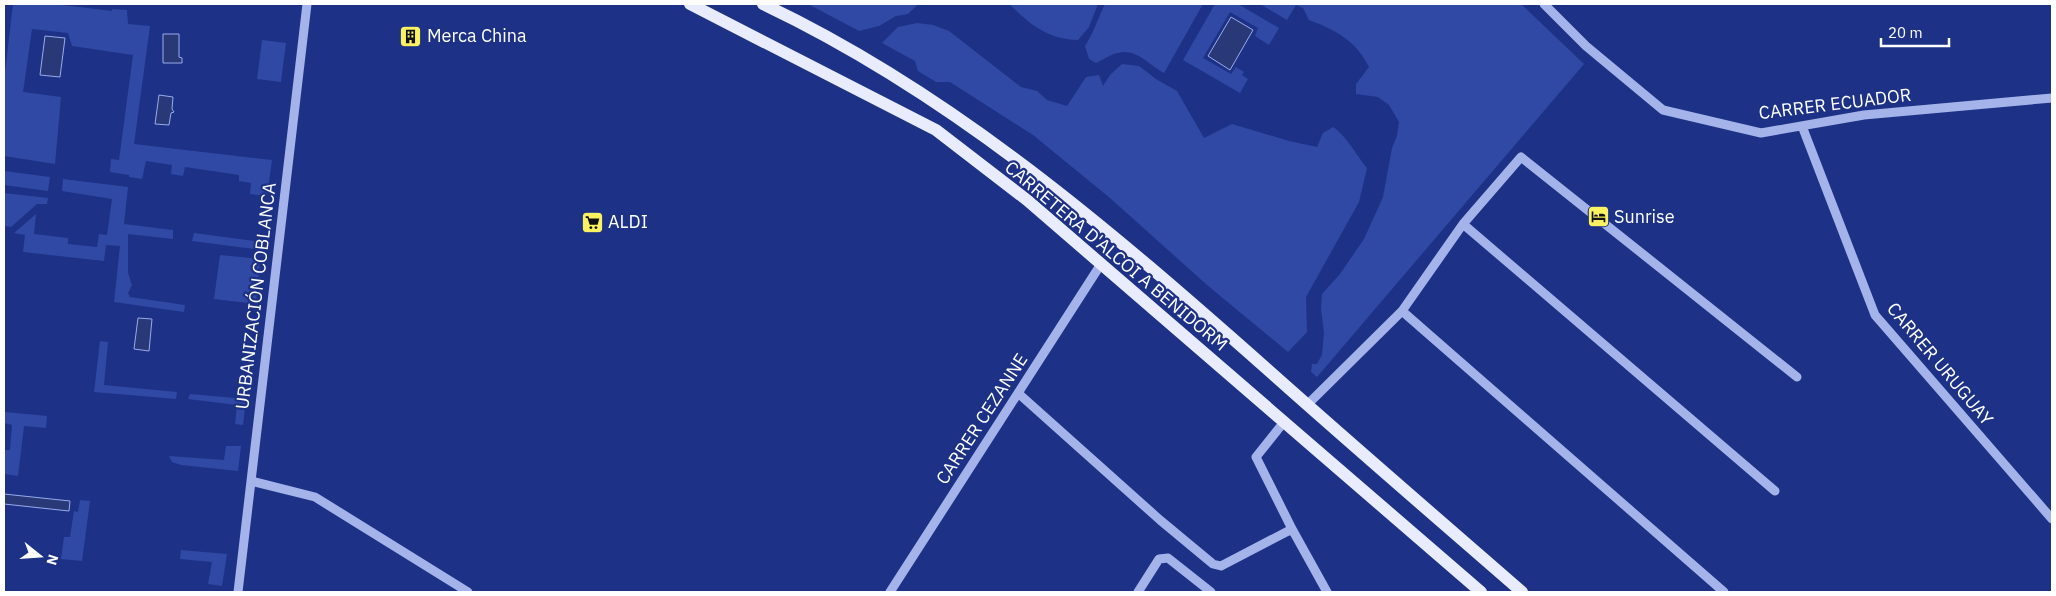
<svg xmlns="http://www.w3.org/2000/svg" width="2056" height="596" font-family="'IBM Plex Sans',sans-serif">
  <rect width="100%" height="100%" fill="#1d3286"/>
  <path fill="#3049a4" d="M 13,4 L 54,4 L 112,11 L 112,9 L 127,10 L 128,24 L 150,26 L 134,144 L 272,160 L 267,196 L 250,194 L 251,183 L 239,181 L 239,175 L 185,167 L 183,176 L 171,174 L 172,165 L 146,161 L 142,179 L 129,177 L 129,175 L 110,172 L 111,159 L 119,160 L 133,55 L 72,46 L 68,33 L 32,29 L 23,92 L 61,97 L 55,164 L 4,156 L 4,81 Z
    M 808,4 L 918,4 L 908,14 L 896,16 L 879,26 L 859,31 Z
    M 1009,4 L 1098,4 L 1089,27 L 1078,40 C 1045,38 1032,25 1009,4 Z
    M 1105,4 L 1203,4 L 1164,73 C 1149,65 1136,48 1118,53 C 1111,54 1103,60 1096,63 L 1089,59 L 1085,46 C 1094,32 1098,18 1105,4 Z
    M 1215,4 L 1238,4 L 1279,28 L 1269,45 L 1255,36 L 1258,28 L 1230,12 L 1203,58 L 1231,74 L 1236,67 L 1244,72 L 1242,75 L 1248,79 L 1240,93 L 1183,60 Z
    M 1260,4 L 1521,4 L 1584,64 L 1317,377 L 1311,372 L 1312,364 L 1317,364 L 1322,355 L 1324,333 L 1321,309 L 1322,294 L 1340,274 L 1364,239 L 1383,197 L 1392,148 L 1397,136 L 1399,122 L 1389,105 L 1378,97 L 1356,94 L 1356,84 L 1369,67 C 1356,41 1336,30 1309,20 L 1303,8 L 1296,5 L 1287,20 Z
    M 917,23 L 933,25 L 949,31 L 1021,87 L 1037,91 L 1047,100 L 1067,106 L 1086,77 L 1099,75 L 1103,86 L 1110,75 L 1122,64 L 1139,66 L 1156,79 L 1177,91 L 1204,138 L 1232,124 L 1289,141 L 1317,147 L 1323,133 L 1333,127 C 1348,137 1355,154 1367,168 L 1359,202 L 1306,297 L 1307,332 L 1288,352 L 1207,285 L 1110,198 L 1033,135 L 950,82 L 936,82 L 918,71 L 915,61 L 882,43 L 898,27 Z
    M 262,40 L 286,43 L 281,82 L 257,79 Z
    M 4,171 L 50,177 L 48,191 L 4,185 Z
    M 63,179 L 128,187 L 124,224 L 173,230 L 173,239 L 128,234 L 128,273 L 132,285 L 128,293 L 130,297 L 185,305 L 184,312 L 114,302 L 120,246 L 106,245 L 104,261 L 23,252 L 25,235 L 14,233 L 36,214 L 34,234 L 68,238 L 68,244 L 97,247 L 99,234 L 107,235 L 112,199 L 62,191 Z
    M 4,193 L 48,198 L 47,204 L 37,204 L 11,227 L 4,226 Z
    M 194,233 L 261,242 L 261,250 L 192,241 Z
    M 220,255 L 260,259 L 256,304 L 214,299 Z
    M 100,341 L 108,342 L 104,385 L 177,392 L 176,399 L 94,392 Z
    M 190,394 L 246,399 L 243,425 L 235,424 L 237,405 L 188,399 Z
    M 5,412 L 47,416 L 46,428 L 24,426 L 18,476 L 4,474 L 4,450 L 10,450 L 12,425 L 4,423 Z
    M 226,446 L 241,446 L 238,471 L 181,465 L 172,462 L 169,456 L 224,460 Z
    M 80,500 L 90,501 L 82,561 L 61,559 L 64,537 L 70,537 L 74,511 L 78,512 Z
    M 181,550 L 227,554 L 222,586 L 208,584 L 212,562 L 180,559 Z"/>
  <path fill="#293978" stroke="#98abed" d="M 1231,17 L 1253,30 L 1230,70 L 1208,56 Z
    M 163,34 L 179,34 L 179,57 L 182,58 L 182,63 L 163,63 Z
    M 45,36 L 65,38 L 60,77 L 40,75 Z
    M 159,95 L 173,97 L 172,109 L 174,112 L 171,113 L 169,125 L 155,124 Z
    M 138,318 L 152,319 L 149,351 L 134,349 Z
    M 4,494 L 70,501 L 69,511 L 4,504 Z"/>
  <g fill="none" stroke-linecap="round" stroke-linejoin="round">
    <path stroke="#a4b4eb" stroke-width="9" d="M 1544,4 L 1586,46 L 1663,110 L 1761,133 L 1864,115 L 2052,98
      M 1802,126 L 1875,315 L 2052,519
      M 1463,224 L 1775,491
      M 1402,311 L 1724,592
      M 1018,393 L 1160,520 L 1213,564 L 1221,566 L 1292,529
      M 1307,405 L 1402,311 L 1463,224 L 1521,157 L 1797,377
      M 1284,422 L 1256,457 L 1292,529 L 1327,592
      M 251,481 L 315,497 L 468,592
      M 238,592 L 307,4
      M 890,592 L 1101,264
      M 1138,592 L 1159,559 L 1168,558 L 1211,592"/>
    <path stroke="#e9ecfe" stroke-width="12" d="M 690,4 L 936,130 L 1027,200 L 1481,592
      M 763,4 C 953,94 1111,231 1267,369 C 1351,444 1437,518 1522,592"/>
  </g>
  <defs>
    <symbol id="building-square" viewBox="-11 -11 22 22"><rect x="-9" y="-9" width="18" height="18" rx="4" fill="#fbf262" stroke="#1d3286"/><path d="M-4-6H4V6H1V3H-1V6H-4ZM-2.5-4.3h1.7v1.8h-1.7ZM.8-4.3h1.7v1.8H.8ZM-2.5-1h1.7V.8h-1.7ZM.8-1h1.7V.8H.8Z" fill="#111"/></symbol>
    <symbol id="hotel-square" viewBox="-11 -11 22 22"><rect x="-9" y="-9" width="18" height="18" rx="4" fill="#fbf262" stroke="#1d3286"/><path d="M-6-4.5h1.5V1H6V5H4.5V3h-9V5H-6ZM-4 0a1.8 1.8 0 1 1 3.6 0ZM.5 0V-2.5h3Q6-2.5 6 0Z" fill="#111"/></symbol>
    <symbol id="supermarket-square" viewBox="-11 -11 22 22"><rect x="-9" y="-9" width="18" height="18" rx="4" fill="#fbf262" stroke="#1d3286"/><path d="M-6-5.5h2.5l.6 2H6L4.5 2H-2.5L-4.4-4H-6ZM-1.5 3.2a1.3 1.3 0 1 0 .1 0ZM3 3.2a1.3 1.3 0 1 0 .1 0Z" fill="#111"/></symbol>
  </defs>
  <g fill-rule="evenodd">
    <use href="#building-square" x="398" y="24" width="25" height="25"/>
    <use href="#hotel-square" x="1586" y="204" width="25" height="25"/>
    <use href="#supermarket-square" x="580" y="210" width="25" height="25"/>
  </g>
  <g text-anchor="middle" stroke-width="4.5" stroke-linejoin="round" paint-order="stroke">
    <g font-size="18" fill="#fff" stroke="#1d3286" text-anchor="start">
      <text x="427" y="42">Merca China</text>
      <text x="1614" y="223">Sunrise</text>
      <text x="608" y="228">ALDI</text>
    </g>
    <g font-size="18" fill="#fff" stroke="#1d3286">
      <text transform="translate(1835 104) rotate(-7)" y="6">CARRER ECUADOR</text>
      <text transform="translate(1116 256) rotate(40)" y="6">CARRETERA D'ALCOI A BENIDORM</text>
      <text transform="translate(256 296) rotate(-83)" y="6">URBANIZACIÓN COBLANCA</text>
      <text transform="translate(1940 364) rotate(50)" y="6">CARRER URUGUAY</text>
      <text transform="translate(982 419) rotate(-57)" y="6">CARRER CEZANNE</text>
    </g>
  </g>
  <rect width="2056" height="596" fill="none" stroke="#ffffff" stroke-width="10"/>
  <g transform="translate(40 556) rotate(107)" stroke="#1d3286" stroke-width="4" paint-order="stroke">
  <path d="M0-4L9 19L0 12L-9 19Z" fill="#ffffff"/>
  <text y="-8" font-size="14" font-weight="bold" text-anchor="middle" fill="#ffffff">N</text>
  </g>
  <path d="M1881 38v8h68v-8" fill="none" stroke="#ffffff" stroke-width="2.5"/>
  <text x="1888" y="38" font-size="15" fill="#ffffff" stroke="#1d3286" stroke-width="4" paint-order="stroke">20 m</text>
</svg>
